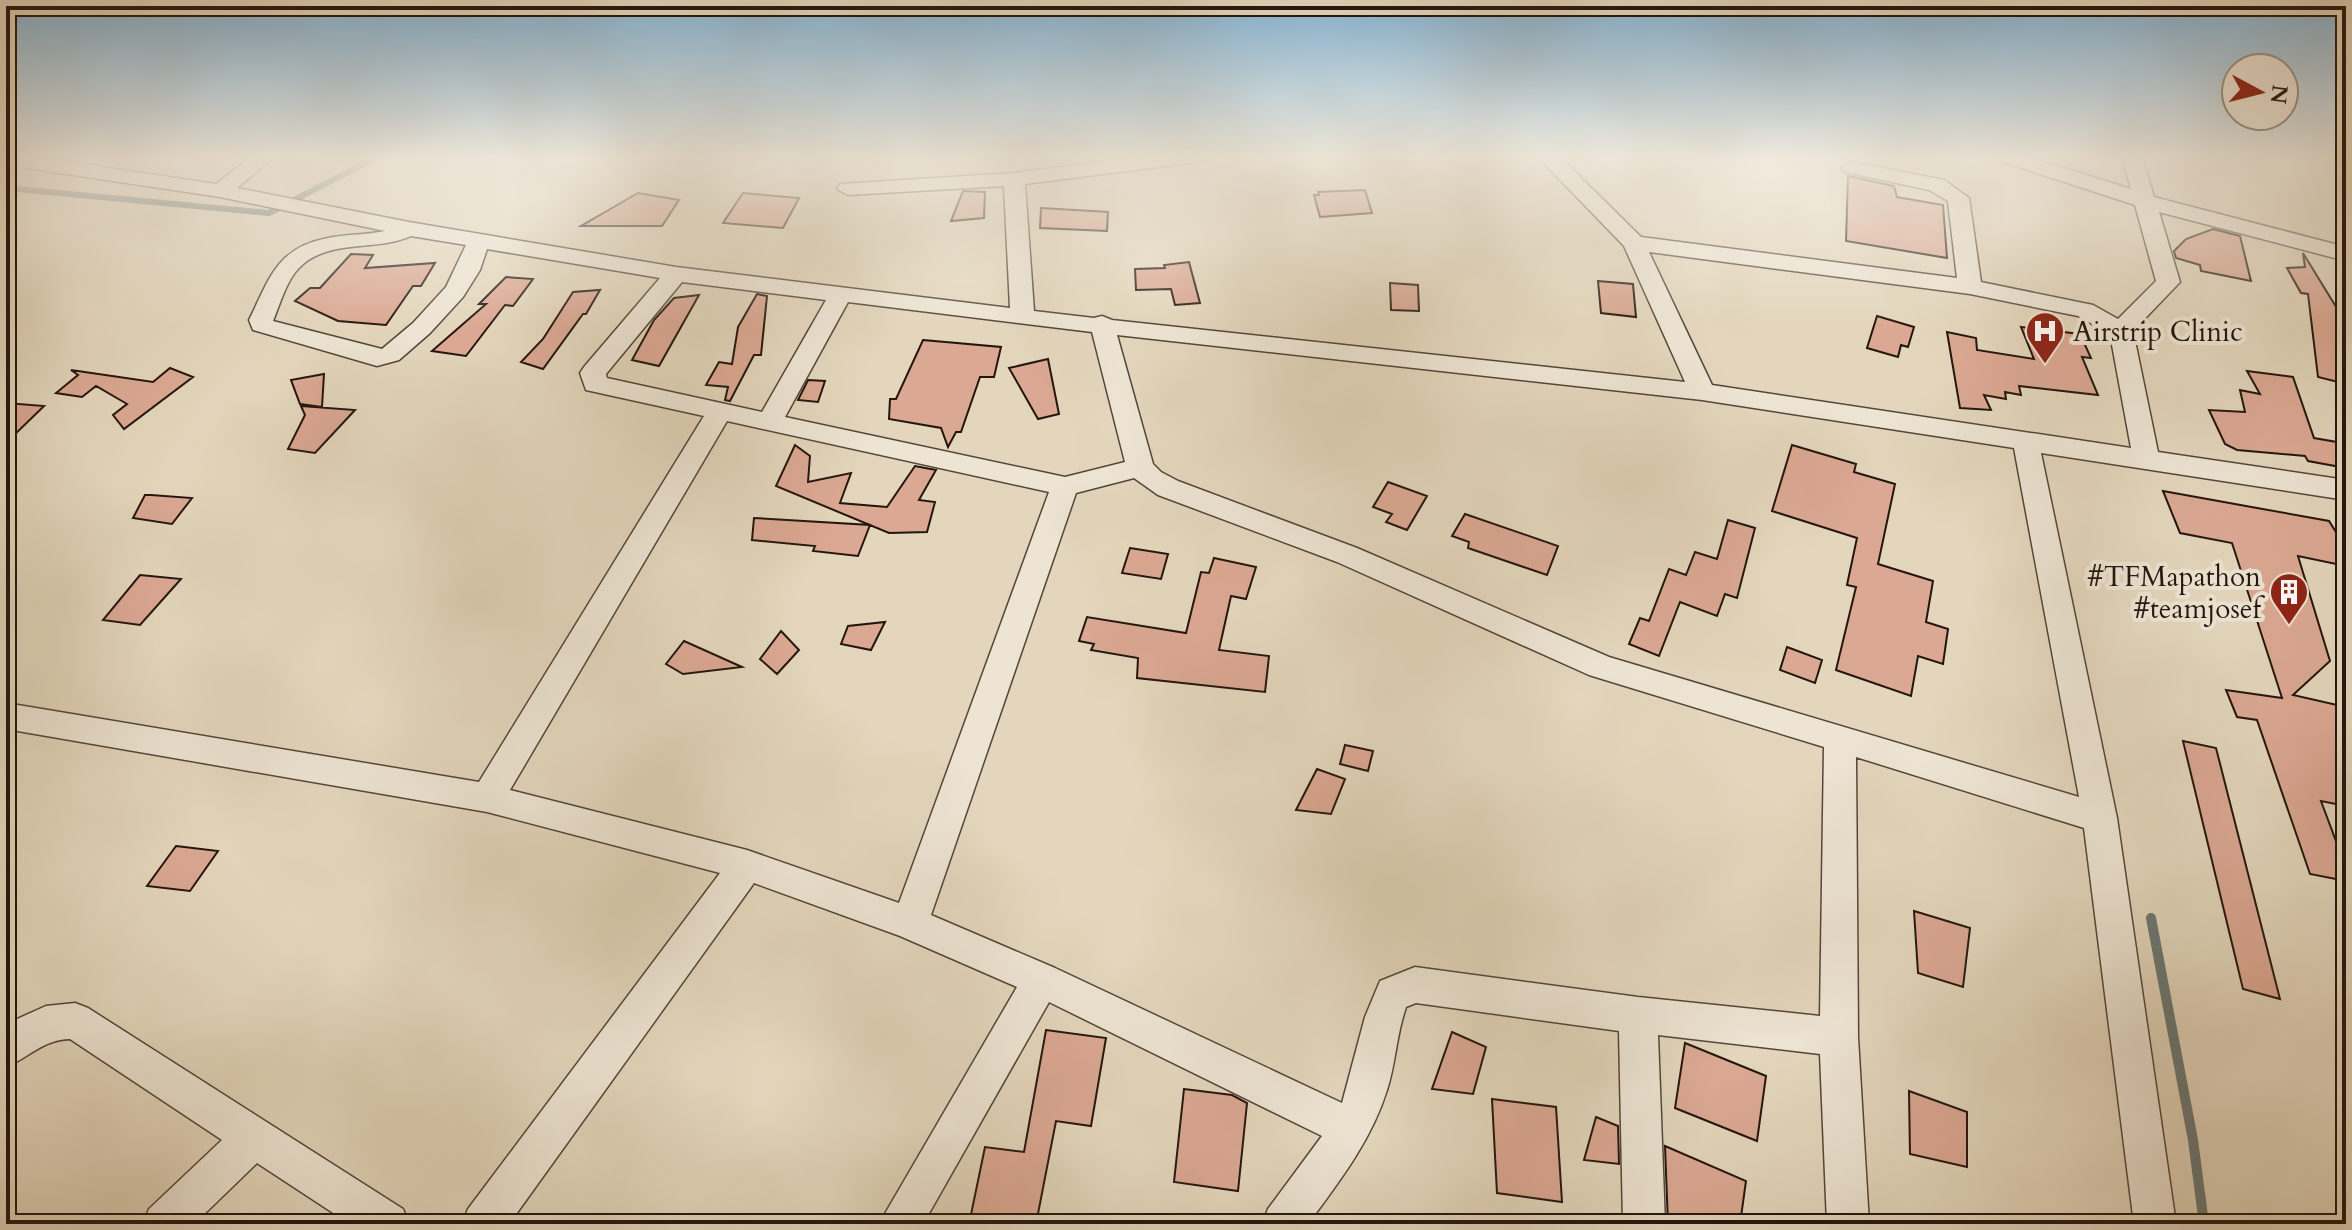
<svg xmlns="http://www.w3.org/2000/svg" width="2352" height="1230" font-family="Cardo,serif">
  <rect width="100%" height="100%" fill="#e3d6bc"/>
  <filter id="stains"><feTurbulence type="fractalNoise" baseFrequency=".0025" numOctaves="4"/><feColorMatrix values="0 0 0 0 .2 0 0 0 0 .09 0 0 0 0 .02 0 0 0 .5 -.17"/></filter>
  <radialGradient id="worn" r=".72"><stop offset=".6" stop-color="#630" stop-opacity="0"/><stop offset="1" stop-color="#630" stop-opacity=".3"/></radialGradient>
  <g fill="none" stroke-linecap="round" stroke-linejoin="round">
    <path stroke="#697774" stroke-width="6" d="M 6,188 L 269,213 L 379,156"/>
    <path stroke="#697774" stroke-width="10" d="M 2151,918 L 2193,1140 L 2204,1224"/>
  </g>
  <path fill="#dba893" stroke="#24160f" stroke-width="2" d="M 1848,176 L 1894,186 L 1897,197 L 1943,205 L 1947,258 L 1846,241 Z
    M 1365,190 L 1372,213 L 1320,217 L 1314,195 L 1319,195 L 1318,192 Z
    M 963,191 L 985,192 L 984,218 L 951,221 Z
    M 638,193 L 679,200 L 662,226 L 581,226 Z
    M 743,193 L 799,198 L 783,228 L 723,223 Z
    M 1041,208 L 1108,212 L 1107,231 L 1040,228 Z
    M 2213,229 L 2240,236 L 2251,281 L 2201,271 L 2200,265 L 2176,258 L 2174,251 L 2186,239 Z
    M 2303,253 L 2338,310 L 2346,384 L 2318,377 L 2308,294 L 2301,293 L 2287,268 L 2305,267 Z
    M 351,254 L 373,255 L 365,268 L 435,263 L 421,286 L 413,286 L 386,325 L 338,321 L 295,301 L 310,288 L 320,288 Z
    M 1189,262 L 1200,303 L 1175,305 L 1171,289 L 1136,290 L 1135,269 L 1165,268 L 1164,265 Z
    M 506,277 L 533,279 L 513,306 L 505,305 L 466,356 L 432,351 L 486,304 L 479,304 Z
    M 1598,281 L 1633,284 L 1636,317 L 1601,313 Z
    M 1390,283 L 1418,285 L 1419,311 L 1391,310 Z
    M 600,290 L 586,314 L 583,314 L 543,369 L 521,362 L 543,339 L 573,292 Z
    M 757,294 L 767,296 L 761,355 L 754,355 L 730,401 L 725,400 L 728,387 L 706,385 L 719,362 L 732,364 L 738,327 Z
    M 699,295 L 659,366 L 632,360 L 654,320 L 674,298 Z
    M 1877,316 L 1914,327 L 1908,347 L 1901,345 L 1898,357 L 1867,348 Z
    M 2021,327 L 2080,334 L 2091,358 L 2082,357 L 2098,395 L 2019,386 L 2021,395 L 2005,392 L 2006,399 L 1984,395 L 1991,410 L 1960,408 L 1947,332 L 1976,338 L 1977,350 L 2034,359 Z
    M 923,340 L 1001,347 L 994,377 L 980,377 L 961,432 L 956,432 L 948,447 L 941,428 L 889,419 L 890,399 L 896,399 Z
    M 1048,359 L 1059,414 L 1038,419 L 1009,368 Z
    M 170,368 L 193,377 L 124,429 L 113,415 L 127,404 L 96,386 L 82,397 L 56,393 L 78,375 L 71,370 L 153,382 Z
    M 2247,371 L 2293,377 L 2314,438 L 2337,442 L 2346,446 L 2346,468 L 2308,461 L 2305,456 L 2237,450 L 2225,444 L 2209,410 L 2245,412 L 2240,390 L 2260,394 Z
    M 324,374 L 322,407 L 300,404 L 291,380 Z
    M 808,380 L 825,381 L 818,402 L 798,400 Z
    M 6,403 L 44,406 L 6,443 Z
    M 301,406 L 355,410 L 315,453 L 288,449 L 305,415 Z
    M 795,445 L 810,456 L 808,482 L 851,473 L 840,503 L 887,507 L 915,466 L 936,470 L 919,500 L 935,502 L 927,532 L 889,533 L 776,486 Z
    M 1792,445 L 1856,464 L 1854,472 L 1895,484 L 1878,564 L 1933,581 L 1926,622 L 1948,629 L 1943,664 L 1918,656 L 1911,696 L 1836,670 L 1856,587 L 1847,585 L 1857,538 L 1772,511 Z
    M 1388,482 L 1427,496 L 1407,530 L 1386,522 L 1392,514 L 1373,507 Z
    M 2163,491 L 2329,521 L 2346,548 L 2346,566 L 2298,556 L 2330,661 L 2293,695 L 2346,707 L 2346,806 L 2321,801 L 2339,849 L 2346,850 L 2346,881 L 2310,874 L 2257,720 L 2237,717 L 2226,690 L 2282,698 L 2232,543 L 2180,533 Z
    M 145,495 L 151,495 L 192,498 L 172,524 L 133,518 Z
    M 1465,514 L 1558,546 L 1547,575 L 1468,548 L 1469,542 L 1452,536 Z
    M 754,518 L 870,525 L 858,556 L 813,551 L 815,546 L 752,540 Z
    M 1728,520 L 1755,528 L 1737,598 L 1725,594 L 1717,616 L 1680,602 L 1659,656 L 1629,644 L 1640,618 L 1649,621 L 1669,569 L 1686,575 L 1695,552 L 1717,559 Z
    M 1130,548 L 1168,554 L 1161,579 L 1122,573 Z
    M 1214,558 L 1256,567 L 1246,599 L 1231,596 L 1219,650 L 1269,656 L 1265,692 L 1137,678 L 1138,658 L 1091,650 L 1094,644 L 1079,641 L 1087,617 L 1186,633 L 1201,572 L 1209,573 Z
    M 140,575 L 181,579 L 140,625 L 103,620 Z
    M 885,622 L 871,650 L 841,644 L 848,626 Z
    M 781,631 L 799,650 L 777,674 L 760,659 Z
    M 684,641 L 742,667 L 683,674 L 666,664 Z
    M 1787,647 L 1822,660 L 1815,683 L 1780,670 Z
    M 2183,741 L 2216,748 L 2280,999 L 2243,989 Z
    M 1345,745 L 1373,751 L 1368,771 L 1340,764 Z
    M 1317,769 L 1345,779 L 1331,814 L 1296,810 Z
    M 176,846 L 218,851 L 190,891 L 147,886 Z
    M 1914,911 L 1970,928 L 1963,987 L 1918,973 Z
    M 1046,1030 L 1106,1038 L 1091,1126 L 1056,1121 L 1036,1224 L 969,1224 L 985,1147 L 1024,1152 Z
    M 1452,1032 L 1486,1047 L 1473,1094 L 1432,1089 Z
    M 1685,1043 L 1766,1076 L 1757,1141 L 1675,1108 Z
    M 1184,1089 L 1232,1095 L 1247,1103 L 1238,1191 L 1174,1182 Z
    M 1909,1091 L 1967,1112 L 1967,1167 L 1910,1154 Z
    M 1492,1099 L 1556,1107 L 1562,1202 L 1497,1193 Z
    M 1596,1117 L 1618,1126 L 1619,1164 L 1584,1160 Z
    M 1665,1146 L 1746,1181 L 1740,1224 L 1668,1224 Z"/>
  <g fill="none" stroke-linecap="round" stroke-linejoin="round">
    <defs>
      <path id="minor" d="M 6,156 L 29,156 L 216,184 L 252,156 L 275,156 L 237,188 L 409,222 L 676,267 L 1010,308 L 1004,186 L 848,195 L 837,189 L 840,184 L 1014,173 L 1146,156 L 1208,156 L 1198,162 L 1025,184 L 1034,311 L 1094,318 L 1102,316 L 1112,320 L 1685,382 L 1624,246 L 1537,156 L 1559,156 L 1641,237 L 1957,278 L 1948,201 L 1929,190 L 1845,172 L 1841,168 L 1852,162 L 1944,180 L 1969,198 L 1981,282 L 2093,305 L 2118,319 L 2156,281 L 2135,205 L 1997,160 L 1994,156 L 2026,156 L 2131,189 L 2122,156 L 2142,156 L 2154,197 L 2346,247 L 2346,261 L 2159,212 L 2180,282 L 2133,331 L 2158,452 L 2346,480 L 2346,500 L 2041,453 L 2117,818 L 2176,1224 L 2134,1224 L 2084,828 L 1856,757 L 1858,1037 L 1869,1224 L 1827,1224 L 1820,1054 L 1658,1035 L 1665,1224 L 1623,1224 L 1619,1031 L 1416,1003 L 1406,1007 L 1403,1017 C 1396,1041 1395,1066 1387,1090 C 1371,1141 1339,1182 1308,1224 L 1262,1224 L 1268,1209 L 1322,1136 L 1049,1002 L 923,1224 L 879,1224 L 1017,987 L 900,936 L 754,883 L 509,1224 L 462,1224 L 468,1209 L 720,873 L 487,812 L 6,729 L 6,703 L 479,782 L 704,416 L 595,392 L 586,390 L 580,373 L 584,367 L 660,278 L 487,249 L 480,270 L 463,297 L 430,333 L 399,360 L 377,366 L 253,330 L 249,320 C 270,278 276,248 328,238 C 347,234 366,235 385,231 L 220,197 L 6,165 ZM 411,236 L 466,245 L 446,287 L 413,323 L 382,349 L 273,321 C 280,304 286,282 298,269 C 326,238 376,252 411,236 ZM 1649,252 L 1970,294 L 2078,316 L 2110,334 L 2131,448 L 1712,385 ZM 682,282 L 826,300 L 762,412 L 607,378 L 606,374 ZM 848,302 L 1092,332 L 1125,462 L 1065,477 L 785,417 ZM 1117,335 L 1702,400 L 2014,448 L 2079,797 L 1609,657 L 1357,548 L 1178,481 L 1161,472 L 1153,464 ZM 727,421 L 1049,492 L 899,903 L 747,850 L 510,790 ZM 1134,478 L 1158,495 L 1337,562 L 1589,675 L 1824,747 L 1820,1016 L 1638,997 L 1415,967 L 1380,981 L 1365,1017 L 1342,1103 L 1055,968 L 931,915 L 1076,493 Z
        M 75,1003 L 88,1008 L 403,1209 L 409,1224 L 350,1224 L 257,1163 L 194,1224 L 143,1224 L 149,1209 L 222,1140 L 70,1039 C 42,1040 30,1057 6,1067 L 6,1024 L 46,1006 Z"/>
    </defs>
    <use href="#minor" stroke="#54463a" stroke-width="3"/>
    <use href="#minor" fill="#ede4d3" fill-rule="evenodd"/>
  </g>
  <linearGradient id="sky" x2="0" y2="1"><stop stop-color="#87b5d5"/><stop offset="0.48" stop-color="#f2ede1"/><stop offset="1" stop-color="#f2ede1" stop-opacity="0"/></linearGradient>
  <rect width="2352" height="328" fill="url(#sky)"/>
  <defs>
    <symbol id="hospital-pin" viewBox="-11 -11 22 30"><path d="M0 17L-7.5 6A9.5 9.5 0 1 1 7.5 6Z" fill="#8f2418" stroke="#ede4d3"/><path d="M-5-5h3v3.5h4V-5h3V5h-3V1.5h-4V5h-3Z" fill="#fff"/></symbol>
    <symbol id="building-pin" viewBox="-11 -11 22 30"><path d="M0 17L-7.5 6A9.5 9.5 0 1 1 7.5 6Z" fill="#8f2418" stroke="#ede4d3"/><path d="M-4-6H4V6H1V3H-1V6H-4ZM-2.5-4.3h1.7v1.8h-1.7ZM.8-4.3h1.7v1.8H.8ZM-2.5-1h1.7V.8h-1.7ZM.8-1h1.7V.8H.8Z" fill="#fff"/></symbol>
  </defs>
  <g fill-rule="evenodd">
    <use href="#hospital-pin" x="2023" y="309" width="44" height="60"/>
    <use href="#building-pin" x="2267" y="570" width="44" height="60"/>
  </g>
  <g text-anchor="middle" stroke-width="8" stroke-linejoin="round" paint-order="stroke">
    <g font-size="28" fill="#24160f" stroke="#ede4d3" text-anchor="start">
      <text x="2073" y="341">Airstrip Clinic</text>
      <text x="2261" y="586" text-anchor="end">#TFMapathon<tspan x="2261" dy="32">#teamjosef</tspan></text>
    </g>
  </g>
  <rect width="2352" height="1230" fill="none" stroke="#e3d6bc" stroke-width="32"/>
  <rect x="8" y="8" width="2336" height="1214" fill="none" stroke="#24160f" stroke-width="4"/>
  <rect x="16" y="16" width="2320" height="1198" fill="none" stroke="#24160f" stroke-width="2"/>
  <g transform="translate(2260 92) rotate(97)"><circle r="38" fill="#ede4d3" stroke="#9d9285" stroke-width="2"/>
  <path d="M0-6L14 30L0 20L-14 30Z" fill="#8f2418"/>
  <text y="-12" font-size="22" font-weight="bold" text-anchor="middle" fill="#24160f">N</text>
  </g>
  <rect width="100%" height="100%" filter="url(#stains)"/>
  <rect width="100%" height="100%" fill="url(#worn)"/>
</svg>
